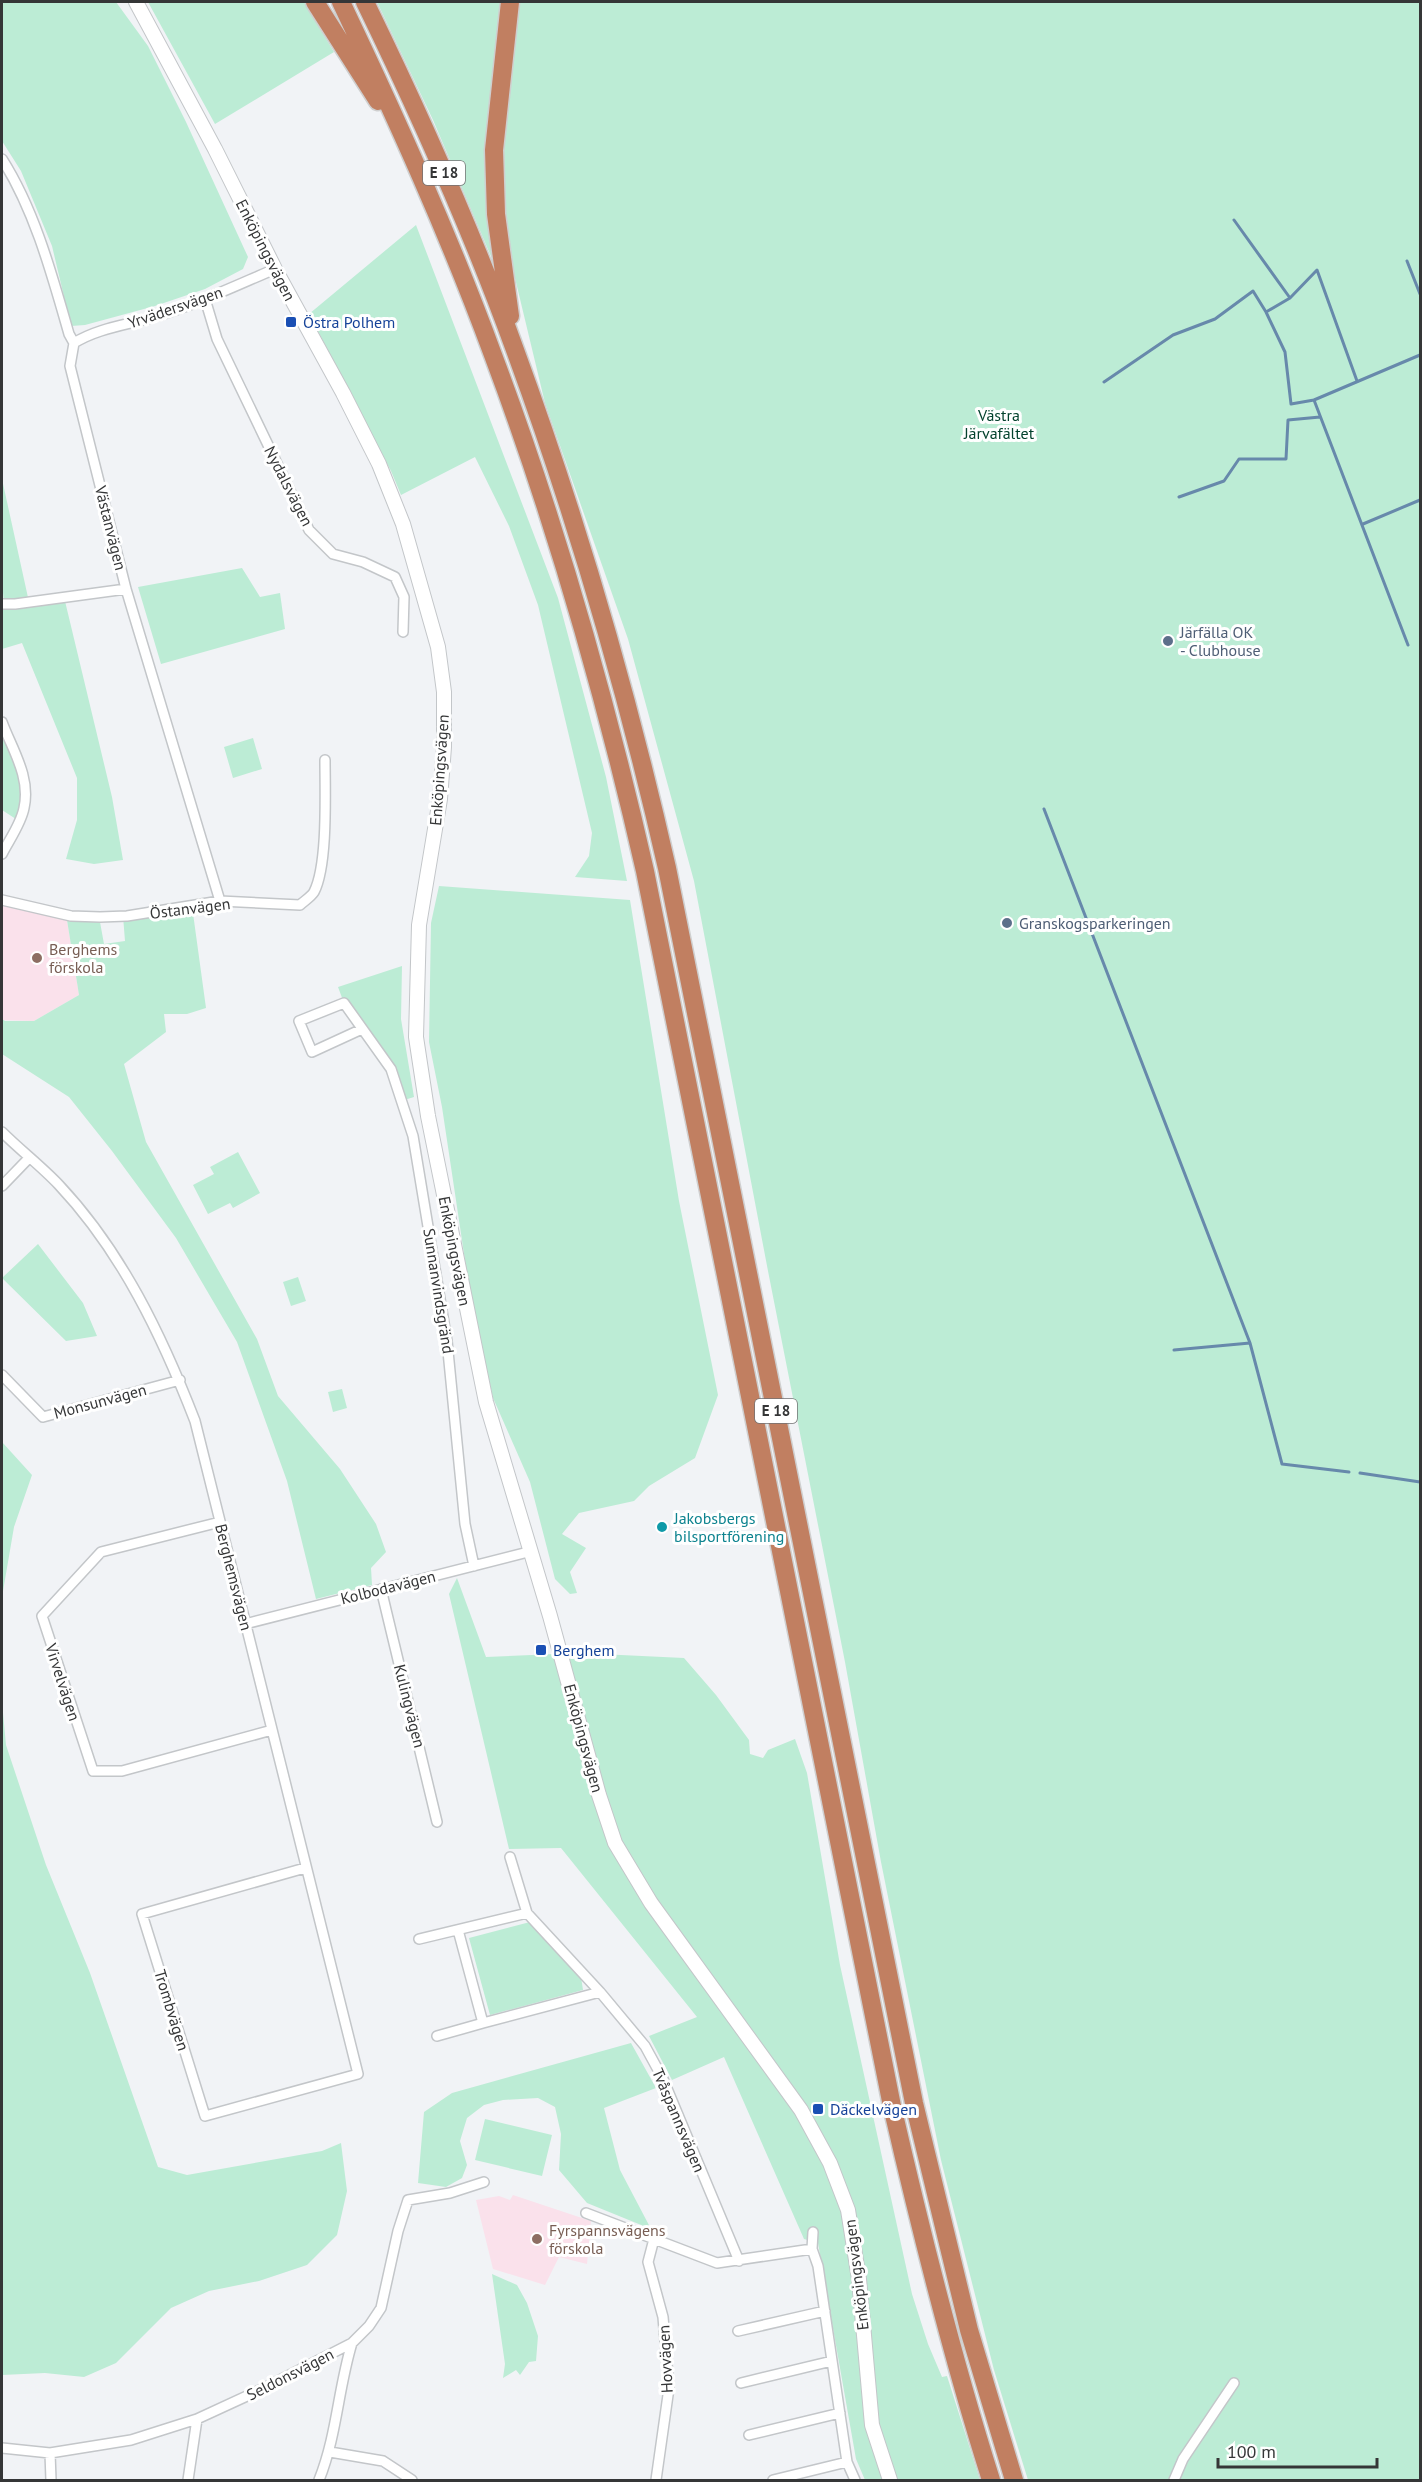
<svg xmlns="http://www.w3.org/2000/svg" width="1422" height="2482" font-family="'PT Sans',sans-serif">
  <rect width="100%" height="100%" fill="#f1f3f6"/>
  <path fill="#fae1eb" d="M 2,905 L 67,920 L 79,995 L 34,1021 L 2,1020 Z
    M 513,2195 L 591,2221 L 587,2264 L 559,2257 L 545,2285 L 493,2269 L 476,2200 L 499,2196 L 510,2200 Z"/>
  <path fill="#bcecd5" d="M 2,2 L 116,2 L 148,46 L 186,122 L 248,257 L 243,269 L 205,289 L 155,306 L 85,325 L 71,326 L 52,246 L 21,171 L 2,141 Z
    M 148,2 L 304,2 L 334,52 L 215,124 Z
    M 377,2 L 504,2 L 498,273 L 433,120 Z
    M 518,2 L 1420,2 L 1420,2480 L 1028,2480 L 994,2370 L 941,2160 L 881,1862 L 845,1662 L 768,1271 L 694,881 L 628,639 L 545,403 L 508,249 L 502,193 L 502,131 Z
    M 416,225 L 558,598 L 606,777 L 627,881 L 575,877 L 589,856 L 592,833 L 538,605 L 509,526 L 475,457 L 401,495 L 391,471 L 309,314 Z
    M 2,479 L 29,602 L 64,597 L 112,797 L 123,860 L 94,864 L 66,859 L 77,820 L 77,778 L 22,643 L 2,649 L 2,604 L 4,604 L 2,581 Z
    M 242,568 L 260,597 L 280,593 L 285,629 L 161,664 L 138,587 Z
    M 7,735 L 25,782 L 19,821 L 2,810 L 2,737 Z
    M 253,738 L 262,769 L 233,778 L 224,747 Z
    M 439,886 L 630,900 L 679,1201 L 718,1395 L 695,1458 L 649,1486 L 634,1501 L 579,1513 L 562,1534 L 586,1548 L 570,1572 L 577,1593 L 570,1594 L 555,1579 L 530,1482 L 493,1398 L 469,1287 L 442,1107 L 429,1042 L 431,923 Z
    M 192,906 L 206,1008 L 187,1014 L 164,1014 L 166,1032 L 124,1064 L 146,1142 L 257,1339 L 278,1396 L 340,1469 L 376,1524 L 386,1552 L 371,1568 L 372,1585 L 316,1599 L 287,1481 L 237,1342 L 176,1238 L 112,1151 L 69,1097 L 2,1054 L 2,1019 L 5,1021 L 34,1021 L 79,995 L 67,920 L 100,922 L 104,944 L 125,941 L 123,916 Z
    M 402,966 L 401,1019 L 414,1097 L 401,1101 L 391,1069 L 344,1003 L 338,987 Z
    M 238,1152 L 260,1193 L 233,1208 L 230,1203 L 208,1214 L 193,1185 L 214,1174 L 210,1167 Z
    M 38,1244 L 83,1303 L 97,1336 L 66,1341 L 2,1278 Z
    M 298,1277 L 306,1301 L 291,1306 L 283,1282 Z
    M 342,1389 L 347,1408 L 333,1412 L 328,1392 Z
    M 2,1442 L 32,1475 L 14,1527 L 2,1597 Z
    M 457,1578 L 486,1657 L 579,1653 L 684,1658 L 716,1695 L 749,1740 L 750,1754 L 763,1758 L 768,1750 L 795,1739 L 807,1773 L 840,1965 L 912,2294 L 928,2344 L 942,2377 L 947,2376 L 980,2480 L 865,2480 L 856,2459 L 818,2243 L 804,2239 L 724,2057 L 672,2080 L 649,2036 L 697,2017 L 561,1848 L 509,1849 L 449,1594 Z
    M 2,1702 L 6,1745 L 46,1865 L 90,1973 L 158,2167 L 187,2175 L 322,2151 L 341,2143 L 347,2191 L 337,2235 L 307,2265 L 259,2281 L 209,2291 L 171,2308 L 116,2363 L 84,2377 L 45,2373 L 2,2375 Z
    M 530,1922 L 581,1977 L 583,1990 L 490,2015 L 469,1938 Z
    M 631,2043 L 656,2088 L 604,2108 L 620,2170 L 651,2229 L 587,2203 L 559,2170 L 561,2134 L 555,2107 L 538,2098 L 503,2100 L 484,2105 L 467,2118 L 460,2141 L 467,2165 L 462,2178 L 446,2187 L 418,2183 L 424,2112 L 452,2093 Z
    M 485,2119 L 552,2135 L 542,2176 L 475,2160 Z
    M 492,2274 L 517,2285 L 527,2303 L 538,2336 L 536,2361 L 529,2362 L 520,2375 L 516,2370 L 503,2378 L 505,2364 Z"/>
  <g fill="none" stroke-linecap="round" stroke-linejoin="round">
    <path stroke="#6789ab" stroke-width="3" d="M 1234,220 L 1290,298
      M 1407,261 L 1420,294
      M 1266,312 L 1285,352 L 1291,404 L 1314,400 L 1408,645
      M 1104,382 L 1173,335 L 1215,319 L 1253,291 L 1266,312 L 1290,298 L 1317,270 L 1357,381
      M 1314,400 L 1420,355
      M 1179,497 L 1224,481 L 1239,459 L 1286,459 L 1288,420 L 1320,417
      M 1363,524 L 1420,500
      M 1044,809 L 1250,1343
      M 1174,1350 L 1250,1343 L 1282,1464 L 1349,1472
      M 1360,1473 L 1420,1482"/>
    <defs>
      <path id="street" d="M 2,159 C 35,211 52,275 69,334 L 74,343 L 70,366 L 126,589 L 220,901
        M 205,299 L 217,339 L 309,530 L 333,554 L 363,562 L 395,577 L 404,597 L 403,632
        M 74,343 C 98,328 127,325 154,317 C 195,305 235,286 275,269
        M 2,604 L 15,604 L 126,589
        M 2,722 C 12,749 31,777 24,808 C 21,824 9,840 2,854
        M 2,900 L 71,916 L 100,917 L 127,916 L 220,901 L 300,905 C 304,901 311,897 314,892 C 328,865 325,792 325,760
        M 362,1029 L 312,1052 L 299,1021 L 344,1003 L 391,1069 L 413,1136 L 447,1341 L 465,1524 L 474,1566
        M 2,1132 C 20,1150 41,1166 59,1185 C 122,1252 162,1336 195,1421 L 358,2074 L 205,2116 L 142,1914 L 305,1868
        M 2,1186 L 29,1158
        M 2,1375 L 43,1417 L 180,1380
        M 220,1522 L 101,1552 L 42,1616 L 93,1771 L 122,1771 L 272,1730
        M 381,1589 L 437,1822
        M 245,1624 L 532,1551
        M 510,1857 L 527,1913
        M 419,1939 L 527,1913 L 600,1992 L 483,2023 L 458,1930
        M 600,1992 L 645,2046 L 663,2079 L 739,2261
        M 437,2036 L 483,2023
        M 586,2213 L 717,2263 L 812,2249
        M 813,2232 L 812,2249 L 818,2266 L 847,2462 L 855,2480
        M 654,2239 L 648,2262 L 663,2317 L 669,2388 L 656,2480
        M 738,2331 L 825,2311
        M 741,2383 L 832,2361
        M 749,2435 L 840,2413
        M 2,2448 L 50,2453 L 131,2440 L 197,2419 L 262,2389 L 352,2343 L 369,2326 L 381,2308 L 398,2231 L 408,2200 L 450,2193 L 484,2182
        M 330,2452 L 383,2461 L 412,2480
        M 50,2453 L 51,2480
        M 188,2480 L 197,2419
        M 319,2480 C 337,2435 338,2389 352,2343
        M 773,2480 L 847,2462
        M 1174,2480 L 1183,2459 L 1234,2383"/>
      <path id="secondary" d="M 136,2 L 215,149 L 275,269 L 343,393 L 379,464 L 403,524 L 438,647 L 444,692 L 444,747 L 440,799 L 419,925 L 416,1037 L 428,1116 L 486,1402 L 550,1616 L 599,1795 L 615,1843 L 651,1903 L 801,2110 L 830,2163 L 848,2210 L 859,2279 L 872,2425 L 890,2480"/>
      <path id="highway" d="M 315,2 L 378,101
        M 341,2 C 396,118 449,235 493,355 C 556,523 605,696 645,871 L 892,2106 C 921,2232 952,2357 991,2480
        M 365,2 C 420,115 472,231 515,350 C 577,519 627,692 667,868 L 914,2103 L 969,2330 L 1014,2480
        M 510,2 L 494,150 L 496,214 L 510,316"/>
    </defs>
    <use href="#street" stroke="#c3c6c9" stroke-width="12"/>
    <use href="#secondary" stroke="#c3c6c9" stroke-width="16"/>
    <use href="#highway" stroke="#cfcfcf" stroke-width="21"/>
    <use href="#street" stroke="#fff" stroke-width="9"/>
    <use href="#secondary" stroke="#fff" stroke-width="14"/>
    <use href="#highway" stroke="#c17f61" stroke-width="18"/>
  </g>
  <g fill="#1a4fb4" stroke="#fff" stroke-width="2">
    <rect x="285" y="316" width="12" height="12" rx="3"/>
    <rect x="535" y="1644" width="12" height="12" rx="3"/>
    <rect x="812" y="2103" width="12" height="12" rx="3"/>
  </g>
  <g fill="#5c6f8a" stroke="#fff" stroke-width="2">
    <circle cx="1168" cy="641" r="6"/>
    <circle cx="1007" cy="923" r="6"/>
  </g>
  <g fill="#8d6e63" stroke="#fff" stroke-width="2">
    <circle cx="37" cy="958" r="6"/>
    <circle cx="537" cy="2239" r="6"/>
  </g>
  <circle fill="#0f9aa8" stroke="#fff" stroke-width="2" cx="662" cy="1527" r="6"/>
  <g text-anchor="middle" stroke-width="6" stroke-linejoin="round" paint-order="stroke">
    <g fill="#fff" stroke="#727273" stroke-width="1.5">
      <rect x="423" y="161" width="42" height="24" rx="4.5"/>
      <rect x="755" y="1399" width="42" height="24" rx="4.5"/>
    </g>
    <g font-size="15" font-weight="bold" fill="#353637">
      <text x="444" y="178">E 18</text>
      <text x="776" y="1416">E 18</text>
    </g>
    <g font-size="16" fill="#353637" stroke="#fff">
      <text transform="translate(266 250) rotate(63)" y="6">Enköpingsvägen</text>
      <text transform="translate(175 307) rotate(-19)" y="6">Yrvädersvägen</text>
      <text transform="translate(289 486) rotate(63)" y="6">Nydalsvägen</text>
      <text transform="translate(111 528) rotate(76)" y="6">Västanvägen</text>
      <text transform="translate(439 770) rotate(-86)" y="6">Enköpingsvägen</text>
      <text transform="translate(190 908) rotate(-7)" y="6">Östanvägen</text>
      <text transform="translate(455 1251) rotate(79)" y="6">Enköpingsvägen</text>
      <text transform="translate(439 1291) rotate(81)" y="6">Sunnanvindsgränd</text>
      <text transform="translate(100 1401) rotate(-15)" y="6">Monsunvägen</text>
      <text transform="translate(234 1577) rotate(76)" y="6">Berghemsvägen</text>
      <text transform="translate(388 1587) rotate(-14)" y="6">Kolbodavägen</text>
      <text transform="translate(63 1682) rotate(72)" y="6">Virvelvägen</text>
      <text transform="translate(410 1706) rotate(76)" y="6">Kulingvägen</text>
      <text transform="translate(584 1738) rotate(75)" y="6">Enköpingsvägen</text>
      <text transform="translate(172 2010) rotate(73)" y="6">Trombvägen</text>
      <text transform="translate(679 2120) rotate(67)" y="6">Tvåspannsvägen</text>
      <text transform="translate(856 2275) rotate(-97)" y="6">Enköpingsvägen</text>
      <text transform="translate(665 2359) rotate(-93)" y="6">Hovvägen</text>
      <text transform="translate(290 2374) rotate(-27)" y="6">Seldonsvägen</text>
    </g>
    <g font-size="16" fill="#164399" stroke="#fff" text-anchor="start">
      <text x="303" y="328">Östra Polhem</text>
      <text x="553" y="1656">Berghem</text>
      <text x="830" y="2115">Däckelvägen</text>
    </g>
    <g font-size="16" fill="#03422d" stroke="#fff">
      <text x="999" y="421">Västra<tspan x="999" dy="18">Järvafältet</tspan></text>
    </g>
    <g font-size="16" fill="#4e5e75" stroke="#fff" text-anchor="start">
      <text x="1180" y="638">Järfälla OK<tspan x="1180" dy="18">- Clubhouse</tspan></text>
      <text x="1019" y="929">Granskogsparkeringen</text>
    </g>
    <g font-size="16" fill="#785e54" stroke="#fff" text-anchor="start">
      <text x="49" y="955">Berghems<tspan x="49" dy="18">förskola</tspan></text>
      <text x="549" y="2236">Fyrspannsvägens<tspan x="549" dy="18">förskola</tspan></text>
    </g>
    <g font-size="16" fill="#0d838f" stroke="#fff" text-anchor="start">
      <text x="674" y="1524">Jakobsbergs<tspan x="674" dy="18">bilsportförening</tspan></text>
    </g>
  </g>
  <rect width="1422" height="2482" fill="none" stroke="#353637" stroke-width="6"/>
  <path d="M1218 2458v9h159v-9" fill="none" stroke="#353637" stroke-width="3"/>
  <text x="1227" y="2458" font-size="18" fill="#353637" stroke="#ffffff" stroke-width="4.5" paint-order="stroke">100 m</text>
</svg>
